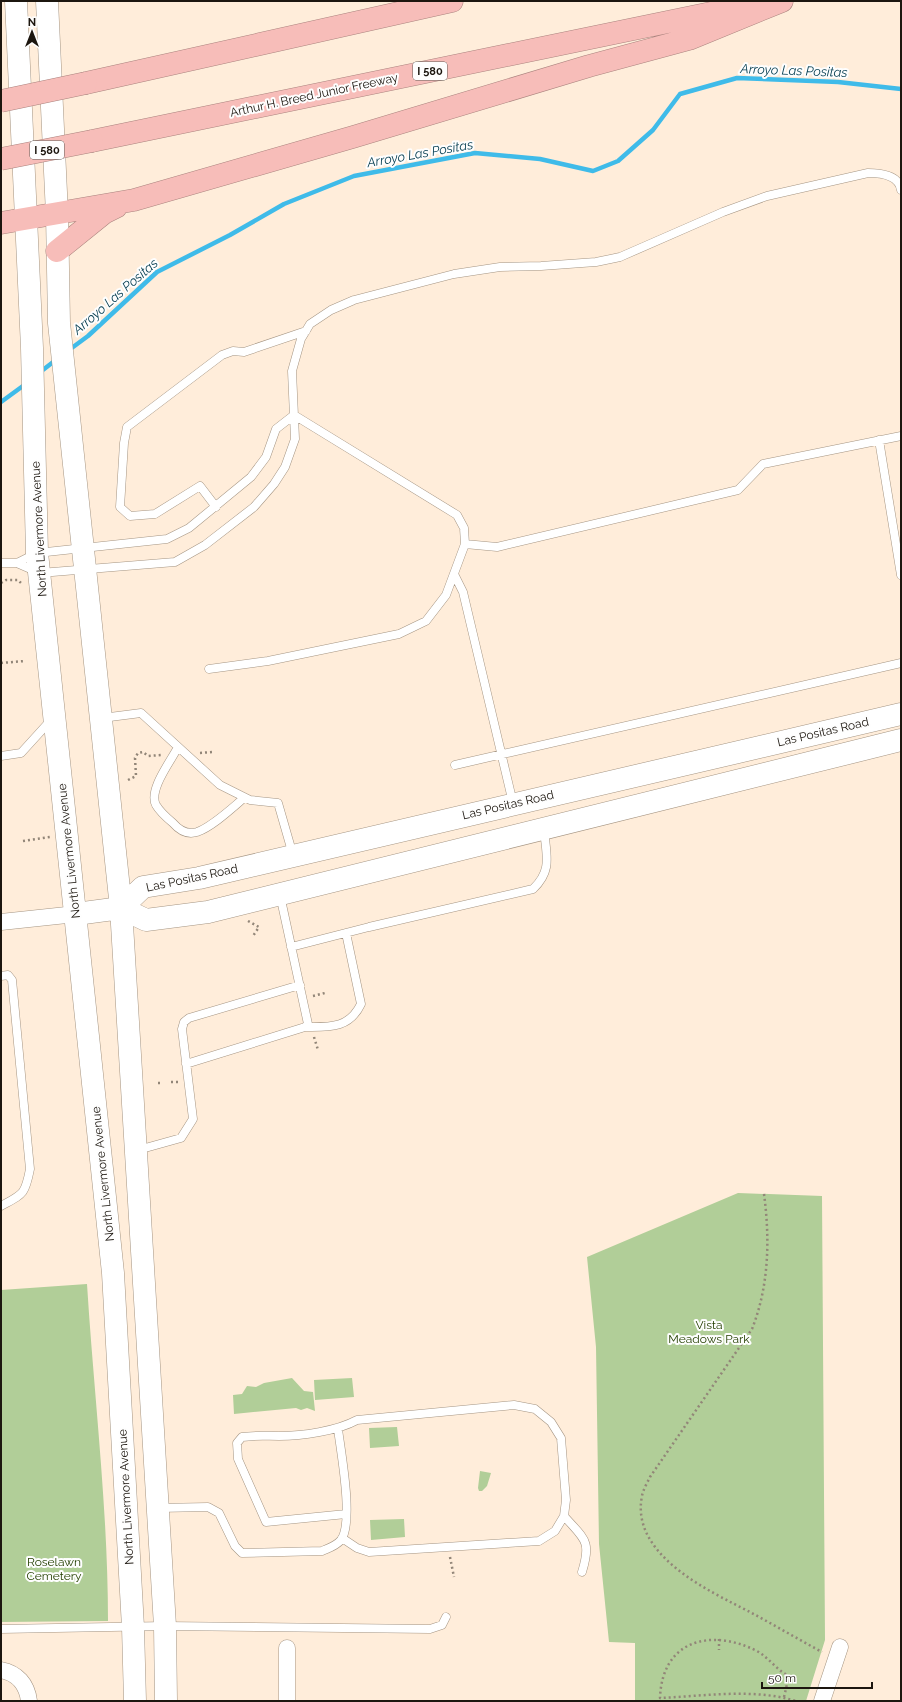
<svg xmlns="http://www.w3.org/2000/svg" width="902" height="1702" font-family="Raleway,sans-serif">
  <rect width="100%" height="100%" fill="#ffedda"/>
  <path fill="#b1ce98" d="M 738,1193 L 822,1196 L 825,1640 L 806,1701 L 635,1701 L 635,1643 L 609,1642 L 599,1544 L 596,1347 L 587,1257 Z
    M 87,1284 C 94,1396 108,1509 108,1621 L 1,1622 L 1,1290 Z
    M 292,1378 L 304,1391 L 313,1392 L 315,1411 L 307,1408 L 301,1410 L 296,1408 L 234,1414 L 233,1395 L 242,1394 L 247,1386 L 256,1387 L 264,1383 Z
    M 352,1378 L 354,1397 L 315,1400 L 314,1380 Z
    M 397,1427 L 399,1446 L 370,1448 L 369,1428 Z
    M 480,1471 L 491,1473 L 487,1486 L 482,1491 L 479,1491 L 478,1488 Z
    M 404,1519 L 405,1537 L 371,1540 L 370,1520 Z"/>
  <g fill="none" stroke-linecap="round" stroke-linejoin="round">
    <path stroke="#3fbbe9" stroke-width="4.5" d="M 69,350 L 88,336 L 157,272 L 230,235 L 284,204 L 354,176 L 475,153 L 540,159 L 593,171 L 618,161 L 653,130 L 680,94 L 737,78 L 838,82 L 901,89
      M 39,373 L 57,359
      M 1,402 L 27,383"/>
    <defs>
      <path id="service" d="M 294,415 L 457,515 L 464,528 L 465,544 L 497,547 L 738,490 L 763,464 L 901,436
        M 879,440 L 901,575
        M 216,507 L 200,486 L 155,514 L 130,516 L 120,507 L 124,443 L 127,427 L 222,355 L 233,351 L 244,352 L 306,331
        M 1,563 L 17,563 L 37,553 L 167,539 L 189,528 L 251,477 L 266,457 L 276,429 L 294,415
        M 17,563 L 40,573 L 175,562 L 205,545 L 254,507 L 274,484 L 285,467 L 295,439 L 292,371 L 301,339 L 310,324 L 331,310 L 354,300 L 454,274 L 500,267 L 541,266 L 596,262 L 620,257 L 723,212 L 767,196 L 868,173 C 880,173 899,175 901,190
        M 454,574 L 463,592 L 513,803
        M 209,669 L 268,661 L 399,634 L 426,621 L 446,595 L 465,544
        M 102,718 L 141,713 L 220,785 L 250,800 L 278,803 L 293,855
        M 178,747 C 171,761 148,790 156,805 C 160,812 167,818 173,823 C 179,830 187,835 197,832 C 212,827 232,808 244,798
        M 1,756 L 21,753 L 51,720
        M 455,765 L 901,663
        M 291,947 L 369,927 L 533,889 C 553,870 546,855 544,829
        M 1,976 L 8,975 L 12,980 L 30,1169 C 25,1195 23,1194 1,1206
        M 305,1027 C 329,1027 349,1029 361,1004 L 346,933
        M 186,1064 L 305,1027 L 308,1024 L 280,895
        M 138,1150 L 181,1138 L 193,1119 L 182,1029 L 184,1022 L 189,1018 L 300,985
        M 158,1508 L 208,1507 L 219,1513 L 235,1546 L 242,1553 L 322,1551 C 329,1548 336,1546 341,1540 C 354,1522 341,1453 338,1429
        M 564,1516 C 584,1539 592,1540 582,1572
        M 342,1538 L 357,1548 L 369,1552 L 539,1541 L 555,1531 L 564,1516 L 566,1500 L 561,1438 L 551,1422 L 535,1409 L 514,1405 L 357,1420 C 337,1431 302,1436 279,1436 C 266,1436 255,1435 242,1437 L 237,1443 L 238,1459 L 266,1522 L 346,1514
        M 1,1629 L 165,1626 L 430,1629 L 442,1625 L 446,1617"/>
      <path id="minor" d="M 1,922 L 76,914
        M 1,1670 C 17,1673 27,1684 29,1701
        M 287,1701 L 287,1648
        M 822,1701 L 840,1647"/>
      <path id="secondary" d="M 16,1 L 32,348 L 37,553 L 113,1273 L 133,1627 L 135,1701
        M 47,1 L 57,214 L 59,323 L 121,908 L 165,1626 L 166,1701
        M 121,908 L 143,887 L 199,878 L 901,714
        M 76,914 L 121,908 L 146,920 L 208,912 L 901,740"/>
      <path id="motorway" d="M 86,83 L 452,1
        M 92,141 L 745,6
        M 1,223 L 134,200 L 353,137 L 589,66 L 689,39 L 782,1
        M 57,251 L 104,213 L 116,207"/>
    </defs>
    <use href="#service" stroke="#a59583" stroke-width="9"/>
    <use href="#minor" stroke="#a59583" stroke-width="17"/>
    <use href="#secondary" stroke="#a59583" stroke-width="23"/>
    <use href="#motorway" stroke="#aa837e" stroke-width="23"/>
    <path stroke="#928678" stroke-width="2.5" stroke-dasharray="2 3" stroke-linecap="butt" d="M 1,583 L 6,580 L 18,580 L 22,584
      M 1,663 L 25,661
      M 200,753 L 213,752
      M 128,780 L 136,776 L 135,758 L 138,753 L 143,752 L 148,756 L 161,755
      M 23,841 L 50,837
      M 248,921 L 259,927 L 253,936
      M 313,996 L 325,993
      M 314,1037 L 318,1050
      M 171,1082 L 178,1082
      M 158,1083 L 163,1083
      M 764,1194 C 770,1239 769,1286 752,1329 L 650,1477 C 647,1483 643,1490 642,1496 C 630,1555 709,1591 750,1612 C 774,1625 798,1639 822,1652
      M 450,1557 L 454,1577
      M 719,1639 L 719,1650
      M 784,1697 L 789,1676 C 776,1670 769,1657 755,1650 C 709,1628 662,1641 660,1698 C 705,1696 753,1688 796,1701"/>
    <use href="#service" stroke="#fff" stroke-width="8"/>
    <use href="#minor" stroke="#fff" stroke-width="16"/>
    <use href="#secondary" stroke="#fff" stroke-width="22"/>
    <use href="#motorway" stroke="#f7bdb9" stroke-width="22"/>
    <defs>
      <path id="motorway-bridge" d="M 1,101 L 86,83
        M 1,159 L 92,141"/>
    </defs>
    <use href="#motorway-bridge" stroke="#aa837e" stroke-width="23" stroke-linecap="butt"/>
    <use href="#motorway-bridge" stroke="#f7bdb9" stroke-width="22"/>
  </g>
  <g text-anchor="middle" stroke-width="4" stroke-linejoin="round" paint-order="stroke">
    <g fill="#fefefe" stroke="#605c57" stroke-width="1">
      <rect x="413" y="62" width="34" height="18" rx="3"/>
      <rect x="30" y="141" width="34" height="18" rx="3"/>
    </g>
    <g font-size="11" font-weight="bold" fill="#1c160f">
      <text x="430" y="75">I 580</text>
      <text x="47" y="154">I 580</text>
    </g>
    <g font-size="12" fill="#1c160f" stroke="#fefefe">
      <text transform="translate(314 95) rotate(-12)" y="4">Arthur H. Breed Junior Freeway</text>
      <text transform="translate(39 529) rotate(-93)" y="4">North Livermore Avenue</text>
      <text transform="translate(823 732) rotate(-13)" y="4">Las Positas Road</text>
      <text transform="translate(508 805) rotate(-13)" y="4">Las Positas Road</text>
      <text transform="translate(69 851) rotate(-96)" y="4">North Livermore Avenue</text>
      <text transform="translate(192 878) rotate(-12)" y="4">Las Positas Road</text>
      <text transform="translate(103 1174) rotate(-96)" y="4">North Livermore Avenue</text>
      <text transform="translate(126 1497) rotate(-93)" y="4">North Livermore Avenue</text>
    </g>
    <g font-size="12" fill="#243f00" stroke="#fefefe">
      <text x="709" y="1329">Vista<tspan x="709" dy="14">Meadows Park</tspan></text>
      <text x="54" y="1566">Roselawn<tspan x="54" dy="14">Cemetery</tspan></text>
    </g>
    <g font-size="13" font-style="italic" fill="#043c4f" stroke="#fefefe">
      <text transform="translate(794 70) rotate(2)" y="5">Arroyo Las Positas</text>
      <text transform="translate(420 153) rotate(-10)" y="5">Arroyo Las Positas</text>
      <text transform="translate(115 296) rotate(-41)" y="5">Arroyo Las Positas</text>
    </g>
  </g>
  <rect width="902" height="1702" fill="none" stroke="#1c160f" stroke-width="4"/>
  <g transform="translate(32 32)" stroke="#fefefe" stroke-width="3" paint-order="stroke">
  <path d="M0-3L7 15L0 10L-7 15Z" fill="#1c160f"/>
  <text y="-6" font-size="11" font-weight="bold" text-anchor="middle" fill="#1c160f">N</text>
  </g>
  <path d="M762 1682v6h110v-6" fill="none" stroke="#1c160f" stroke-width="2"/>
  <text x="768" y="1682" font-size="12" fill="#1c160f" stroke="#fefefe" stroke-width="3" paint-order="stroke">50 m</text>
</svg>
